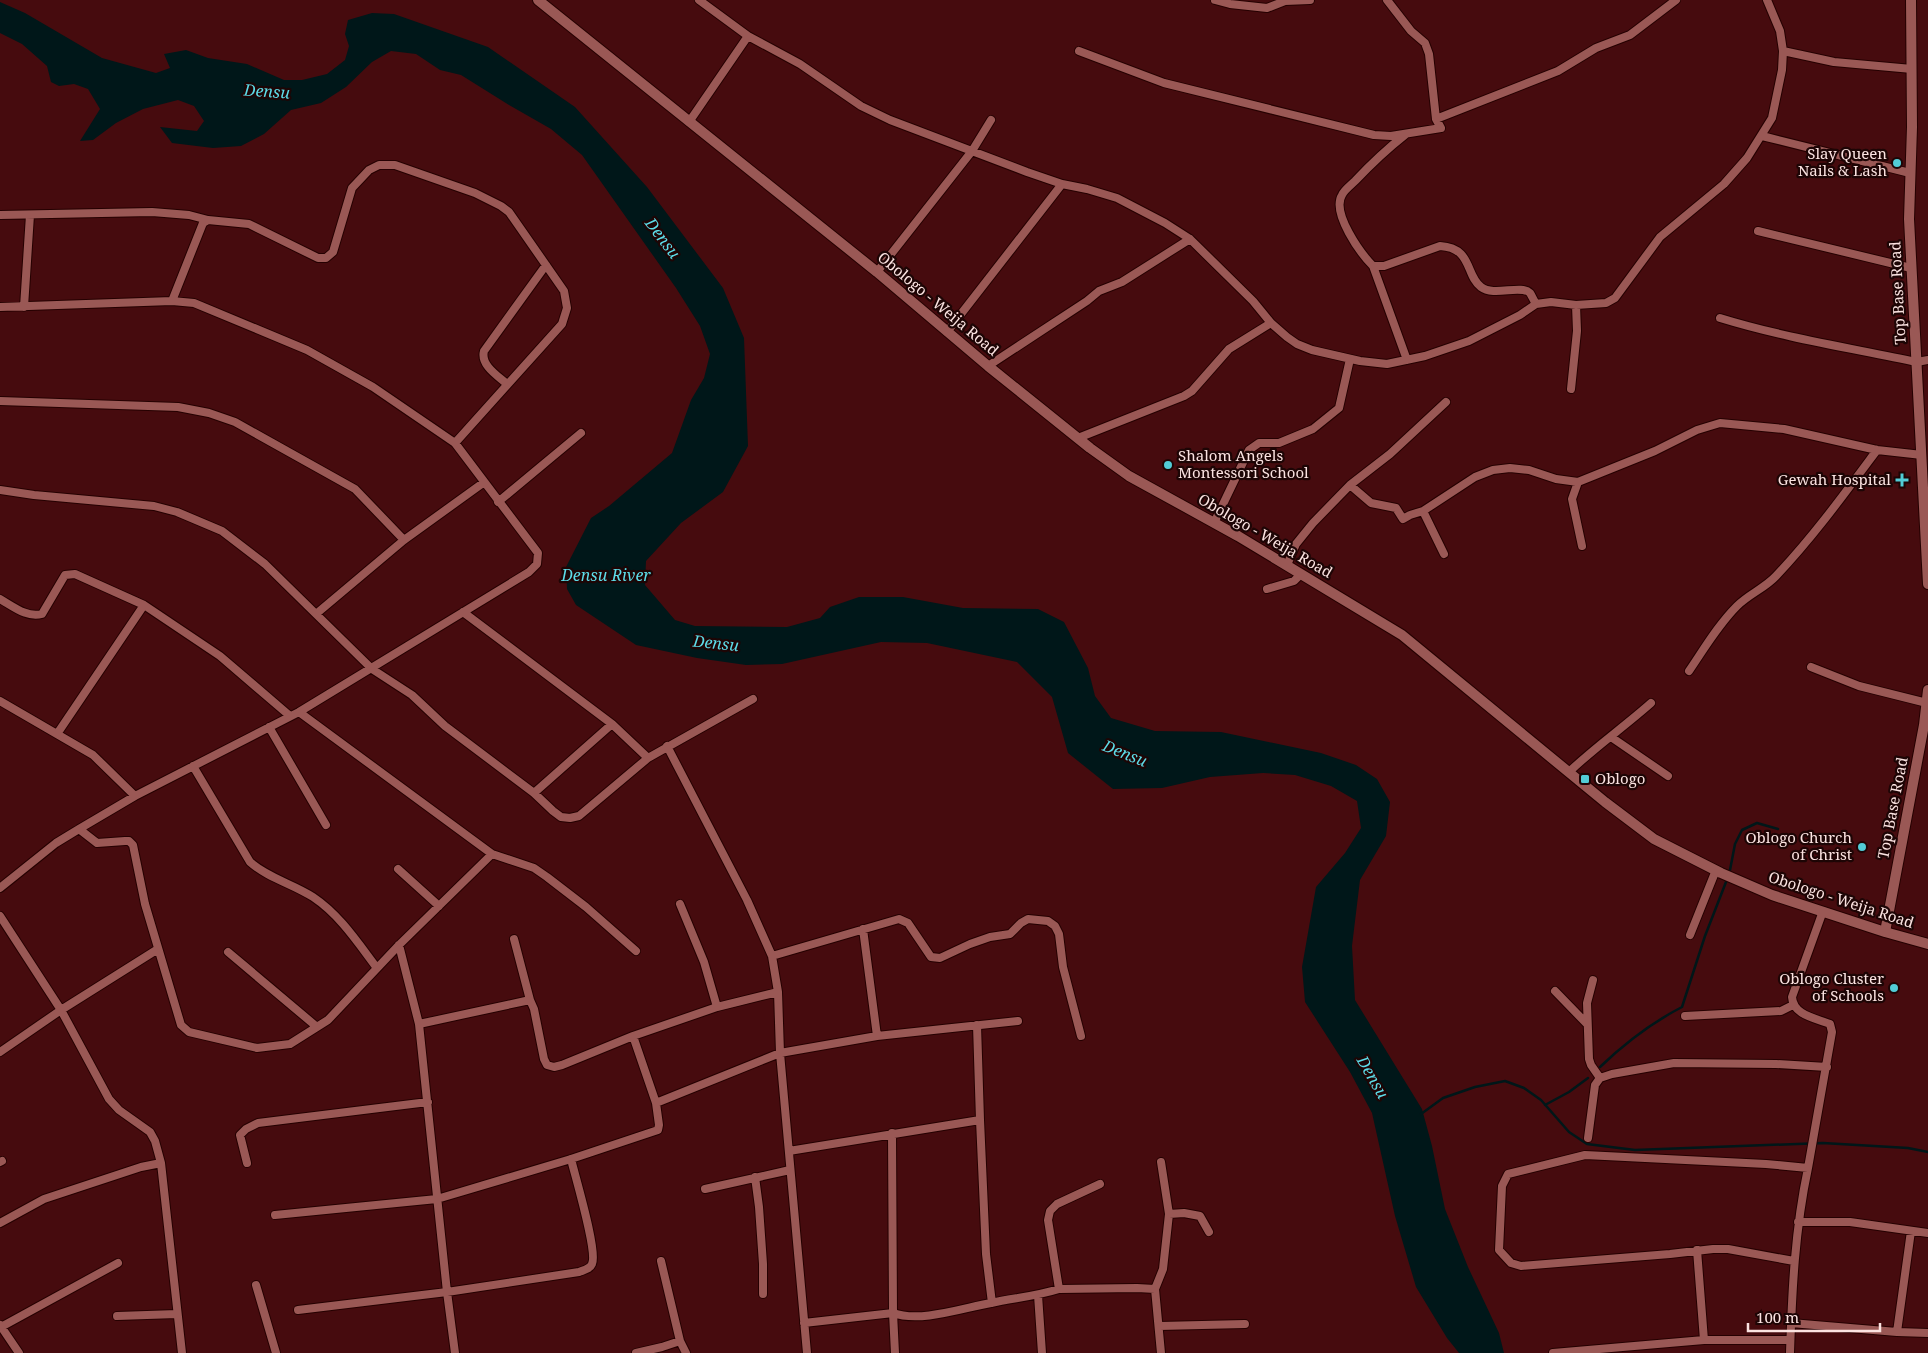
<svg xmlns="http://www.w3.org/2000/svg" width="1928" height="1353" font-family="'Noto Serif',serif">
  <rect width="100%" height="100%" fill="#460b0e"/>
  <path fill="#001719" d="M 0,2 L 25,13 L 102,58 L 156,73 L 170,68 L 164,54 L 186,50 L 208,58 L 247,64 L 284,80 L 302,80 L 327,74 L 345,60 L 349,46 L 345,34 L 348,20 L 372,13 L 394,14 L 488,47 L 575,107 L 647,187 L 723,288 L 744,338 L 748,446 L 723,492 L 681,523 L 646,561 L 645,585 L 675,620 L 695,626 L 787,627 L 820,618 L 830,607 L 859,597 L 903,597 L 963,608 L 1038,609 L 1064,622 L 1088,668 L 1095,696 L 1111,718 L 1155,731 L 1221,732 L 1321,753 L 1356,765 L 1377,779 L 1390,802 L 1386,836 L 1360,880 L 1352,946 L 1355,1000 L 1422,1109 L 1432,1146 L 1445,1209 L 1468,1267 L 1499,1333 L 1504,1353 L 1459,1353 L 1447,1338 L 1416,1287 L 1395,1216 L 1372,1113 L 1350,1072 L 1305,1002 L 1302,967 L 1316,887 L 1345,853 L 1361,828 L 1357,801 L 1331,786 L 1295,775 L 1263,773 L 1210,777 L 1162,788 L 1113,789 L 1068,753 L 1052,697 L 1017,662 L 927,643 L 881,642 L 782,664 L 746,665 L 697,658 L 636,645 L 576,605 L 567,589 L 566,567 L 591,518 L 609,506 L 672,453 L 691,400 L 704,378 L 710,354 L 700,326 L 676,288 L 582,155 L 551,129 L 509,105 L 461,75 L 440,70 L 416,54 L 391,51 L 372,62 L 346,87 L 321,103 L 291,110 L 264,134 L 241,146 L 213,148 L 172,143 L 160,127 L 197,131 L 204,121 L 194,106 L 178,100 L 143,109 L 116,123 L 93,140 L 80,141 L 100,109 L 88,89 L 74,84 L 59,86 L 51,82 L 47,66 L 22,44 L 0,33 Z"/>
  <g fill="none" stroke-linecap="round" stroke-linejoin="round">
    <path stroke="#001719" stroke-width="2.5" d="M 1730,870 L 1735,844 L 1742,830 L 1757,823 L 1778,829
      M 1600,1067 C 1625,1043 1651,1023 1682,1007 L 1705,936 L 1726,882
      M 1545,1105 L 1569,1092 L 1588,1078
      M 1421,1114 L 1443,1098 L 1475,1087 L 1505,1081 L 1524,1088 L 1541,1100 L 1569,1132 L 1587,1144 L 1635,1150 L 1823,1143 L 1908,1148 L 1928,1152"/>
    <defs>
      <path id="minor" d="M 1215,0 L 1230,4 L 1267,8 L 1285,1 L 1310,0
        M 748,36 L 800,64 L 861,106 L 890,120 L 1027,172 L 1062,184 L 1087,189 L 1117,198 L 1165,223 L 1190,239 L 1253,301 L 1271,323 L 1287,337 L 1297,344 L 1312,350 L 1360,361 L 1387,364 L 1425,356 L 1469,341 L 1520,315 L 1536,304 L 1551,302 L 1576,305 L 1606,303 L 1615,298 L 1660,237 L 1724,184 L 1747,158 L 1772,118 L 1782,70 L 1783,51 L 1780,31 L 1767,0
        M 1079,51 L 1164,83 L 1374,135 L 1391,136 L 1441,128 L 1436,119 L 1429,54 L 1425,43 L 1411,31 L 1387,0
        M 1783,51 L 1834,62 L 1912,69
        M 1436,119 L 1558,71 L 1596,48 L 1630,35 L 1676,0
        M 689,122 L 748,36 L 699,0
        M 1406,134 C 1387,149 1371,164 1355,181 C 1351,185 1344,190 1342,195 C 1331,213 1361,254 1373,266 L 1384,266 L 1440,246 C 1473,248 1465,275 1481,287 C 1494,297 1521,284 1530,293 C 1532,296 1534,301 1536,304
        M 1762,136 L 1910,173
        M 0,215 L 152,212 L 189,215 L 208,220
        M 1758,231 L 1911,268
        M 1373,266 L 1407,360
        M 877,272 L 972,151 L 991,120
        M 172,301 L 203,223 L 208,220 L 249,224 L 318,258 L 326,258 L 333,252 L 352,188 L 369,170 L 379,165 L 395,165 L 475,193 L 501,206 L 509,212 L 564,291 L 567,308 L 562,324 L 455,443
        M 0,307 L 172,301 L 194,303 L 307,350 L 373,387 L 455,443 L 538,553 L 537,564 L 529,572 L 299,712 L 135,796 L 79,829 L 56,843 L 0,888
        M 24,307 L 30,215
        M 1720,318 C 1785,338 1851,348 1917,362 L 1928,360
        M 947,332 L 1062,184
        M 988,366 L 1087,301 L 1099,291 L 1122,282 L 1190,239
        M 507,384 C 498,376 480,365 484,351 L 546,265
        M 1571,389 L 1577,331 L 1576,305
        M 0,401 L 178,407 L 209,413 L 235,422 L 355,489 L 404,540
        M 1078,438 L 1184,396 L 1192,391 L 1229,349 L 1271,323
        M 1578,482 L 1572,499 L 1582,546
        M 1350,485 L 1371,503 L 1396,508 L 1403,519 L 1410,515 L 1423,511 L 1475,477 L 1493,470 L 1510,468 L 1529,470 L 1556,479 L 1578,482 L 1655,451 L 1697,430 L 1720,423 L 1784,429 L 1877,450 L 1922,455
        M 0,490 L 34,495 L 154,506 L 177,512 L 222,531 L 265,564 L 372,669 L 412,695 L 445,726 L 534,793 L 553,811 L 561,817 L 570,818 L 579,816 L 648,758 L 753,699
        M 498,502 L 581,433
        M 1423,511 L 1444,554
        M 1214,523 L 1249,450 L 1259,443 L 1279,443 L 1313,429 L 1339,408 L 1350,359
        M 1287,565 L 1296,544 L 1313,523 L 1350,485 L 1390,454 L 1446,402
        M 1267,589 L 1294,581 L 1301,574
        M 0,599 C 14,607 27,618 42,614 L 65,575 L 75,574 L 144,605 L 220,656 L 290,716
        M 463,612 L 612,724 L 648,758
        M 316,614 L 404,540 L 483,483
        M 1811,667 L 1859,686 L 1927,703
        M 1689,671 C 1704,649 1718,625 1737,606 C 1749,594 1765,588 1776,576 C 1813,537 1845,493 1877,450
        M 0,701 L 93,755 L 135,796
        M 299,712 L 492,854 L 534,868 L 547,877 L 586,907 L 636,951
        M 269,727 L 326,825
        M 57,734 L 144,605
        M 1611,737 L 1668,776
        M 667,746 L 747,900 L 772,956 L 778,992 L 780,1053 L 807,1353
        M 193,766 L 250,862 C 268,878 293,884 313,897 C 340,915 358,943 377,968
        M 1569,772 C 1595,747 1624,727 1651,703
        M 534,793 L 612,724
        M 79,829 L 97,843 L 125,841 L 129,841 L 133,845 L 145,904 L 181,1025 L 189,1032 L 257,1048 L 290,1044 L 328,1020 L 399,945 L 492,854
        M 398,869 L 439,906
        M 680,904 L 704,962 L 717,1007
        M 0,916 L 61,1010 L 109,1099 L 119,1110 L 150,1132 L 155,1141 L 161,1163
        M 863,929 L 877,1036
        M 1690,935 L 1716,870
        M 514,939 L 530,1000 L 534,1009 L 544,1059 L 547,1065 L 554,1067 L 562,1065 L 633,1036 L 717,1007 L 778,992
        M 399,945 L 419,1024 L 447,1292 L 455,1353
        M 228,952 L 317,1027
        M 772,956 L 899,919 L 908,923 L 931,957 L 940,958 L 970,944 L 990,937 L 1010,934 L 1021,923 L 1028,919 L 1048,921 L 1055,926 L 1059,934 L 1063,967 L 1081,1036
        M 1593,980 L 1587,1003 L 1589,1059 L 1591,1065 L 1600,1078
        M 1555,991 L 1587,1024
        M 1685,1016 L 1781,1011 L 1793,1005
        M 419,1024 L 530,1000
        M 977,1025 L 980,1120
        M 633,1036 L 656,1103
        M 0,1052 L 61,1010 L 158,949
        M 892,1133 L 893,1313 L 895,1353
        M 1588,1138 L 1595,1085 L 1600,1078 L 1612,1074 L 1674,1063 L 1776,1064 L 1827,1067
        M 789,1151 L 980,1120 L 986,1254 L 992,1303
        M 0,1162 L 2,1161
        M 1161,1162 L 1169,1214 L 1163,1269 L 1155,1289 L 1161,1353
        M 247,1163 L 240,1135 L 246,1129 L 258,1123 L 428,1102
        M 1808,1168 L 1832,1032 L 1830,1024 C 1815,1018 1793,1015 1792,997 L 1823,911
        M 755,1177 L 759,1207 L 763,1264 L 763,1294
        M 705,1189 L 790,1170
        M 1169,1214 L 1184,1213 L 1200,1216 L 1209,1232
        M 275,1215 L 437,1199 L 571,1159 L 658,1130 L 659,1125 L 656,1103 L 780,1053 L 877,1036 L 1018,1021
        M 1798,1222 L 1850,1222 L 1928,1233
        M 0,1223 L 44,1199 L 141,1167 L 161,1163 L 182,1353
        M 1697,1250 L 1704,1340
        M 661,1261 L 680,1341
        M 256,1285 L 276,1353
        M 1059,1289 L 1137,1288 L 1155,1289
        M 1038,1295 L 1042,1353
        M 298,1310 L 447,1292 L 579,1272 C 584,1270 590,1269 592,1264 C 598,1252 575,1176 571,1159
        M 117,1316 L 177,1314
        M 804,1323 L 893,1313 C 920,1323 963,1308 991,1303 C 1014,1298 1037,1296 1059,1289 L 1048,1220 L 1050,1211 L 1057,1204 L 1100,1184
        M 1791,1323 L 1897,1332 L 1928,1333
        M 0,1325 L 19,1353
        M 1159,1326 L 1245,1324
        M 1,1327 L 118,1263
        M 1897,1332 L 1911,1231
        M 636,1353 L 662,1347 L 680,1341 L 686,1353
        M 1553,1353 L 1704,1340 L 1790,1340
        M 1790,1353 C 1792,1290 1795,1229 1808,1168 L 1766,1164 L 1585,1155 L 1508,1174 L 1502,1186 L 1499,1250 L 1511,1263 L 1521,1266 L 1670,1254 L 1713,1249 L 1728,1249 L 1794,1261"/>
      <path id="tertiary" d="M 538,0 L 877,272 L 988,366 L 1090,448 L 1129,476 L 1238,536 L 1402,635 L 1605,802 L 1654,839 L 1721,873 L 1772,895 L 1885,932 L 1928,944
        M 1911,0 L 1912,127 L 1909,219 L 1928,584
        M 1885,932 L 1924,725 L 1928,690"/>
    </defs>
    <use href="#minor" stroke="#250001" stroke-width="10"/>
    <use href="#tertiary" stroke="#250001" stroke-width="12"/>
    <use href="#minor" stroke="#9a5855" stroke-width="8"/>
    <use href="#tertiary" stroke="#9a5855" stroke-width="10"/>
  </g>
  <g fill="#52ccd6" stroke="#1d0505" stroke-width="2">
    <circle cx="1897" cy="163" r="5"/>
    <circle cx="1168" cy="465" r="5"/>
    <path d="M1899.5 472.5h5v5h5v5h-5v5h-5v-5h-5v-5h5z"/>
    <rect x="1580" y="774" width="10" height="10" rx="2.5"/>
    <circle cx="1862" cy="847" r="5"/>
    <circle cx="1894" cy="988" r="5"/>
  </g>
  <g text-anchor="middle" stroke-width="4.5" stroke-linejoin="round" paint-order="stroke">
    <g font-size="15" fill="#fbe3e1" stroke="#1d0505" text-anchor="end">
      <text x="1887" y="159">Slay Queen<tspan x="1887" dy="17">Nails &amp; Lash</tspan></text>
      <text x="1178" y="461" text-anchor="start">Shalom Angels<tspan x="1178" dy="17">Montessori School</tspan></text>
      <text x="1891" y="485">Gewah Hospital</text>
      <text x="1595" y="784" text-anchor="start">Oblogo</text>
      <text x="1852" y="843">Oblogo Church<tspan x="1852" dy="17">of Christ</tspan></text>
      <text x="1884" y="984">Oblogo Cluster<tspan x="1884" dy="17">of Schools</tspan></text>
    </g>
    <g font-size="15" fill="#fbe3e1" stroke="#1d0505">
      <text transform="translate(1898 293) rotate(-93)" y="5">Top Base Road</text>
      <text transform="translate(938 304) rotate(40)" y="5">Obologo - Weija Road</text>
      <text transform="translate(1265 536) rotate(30)" y="5">Obologo - Weija Road</text>
      <text transform="translate(1893 808) rotate(-79)" y="5">Top Base Road</text>
      <text transform="translate(1841 900) rotate(18)" y="5">Obologo - Weija Road</text>
    </g>
    <g font-size="16" font-style="italic" fill="#5ddce8" stroke="#1d0505">
      <text transform="translate(267 91) rotate(4)" y="6">Densu</text>
      <text transform="translate(663 238) rotate(53)" y="6">Densu</text>
      <text x="606" y="581">Densu River</text>
      <text transform="translate(716 643) rotate(6)" y="6">Densu</text>
      <text transform="translate(1125 753) rotate(22)" y="6">Densu</text>
      <text transform="translate(1373 1077) rotate(60)" y="6">Densu</text>
    </g>
  </g>
  <path d="M1748 1323v8h132v-8" fill="none" stroke="#fbe3e1" stroke-width="2.5"/>
  <text x="1756" y="1323" font-size="15" fill="#fbe3e1" stroke="#1d0505" stroke-width="4" paint-order="stroke">100 m</text>
</svg>
